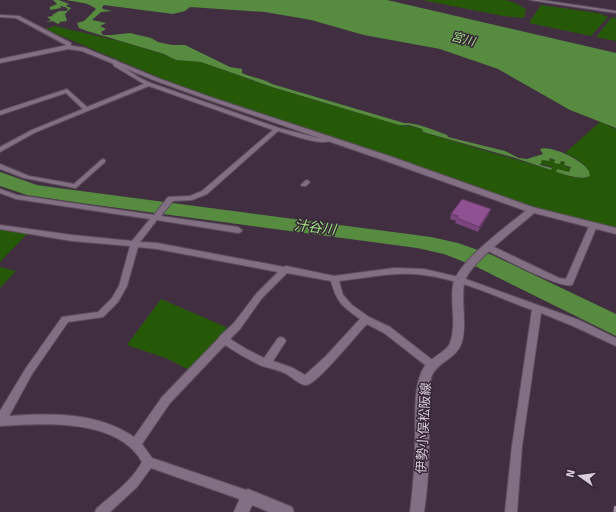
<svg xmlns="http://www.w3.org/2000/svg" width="616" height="512" font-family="'Fira Sans','Noto Sans JP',sans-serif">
  <rect width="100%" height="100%" fill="#412f41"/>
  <path fill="#265907" d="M 422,0 L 504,0 L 513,2 L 526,9 L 524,18 L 503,16 Z
    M 541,5 L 598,13 L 608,17 L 591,36 L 529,23 Z
    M 612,17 L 616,18 L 616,41 L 596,37 Z
    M 55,26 L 123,42 L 163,54 L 176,60 L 201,62 L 271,87 L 399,125 L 409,126 L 422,129 L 422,132 L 551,170 L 552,167 L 540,164 L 542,160 L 549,161 L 550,159 L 554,160 L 554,163 L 560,164 L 561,161 L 565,163 L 564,166 L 570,167 L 569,172 L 557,169 L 556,172 C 565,174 581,182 590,176 C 588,164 575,158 565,153 L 600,122 L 616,129 L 616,231 L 514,201 L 329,140 L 163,79 L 45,29 Z
    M 0,227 L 29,232 L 0,262 Z
    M 0,267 L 16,271 L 0,288 Z
    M 161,299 L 228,328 L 189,370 L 168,359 L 127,345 Z"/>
  <path fill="#568b40" d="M 53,0 L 59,0 L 69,4 L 66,6 L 71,8 L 65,14 L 67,21 L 59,22 L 60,23 L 58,24 L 53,21 L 46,22 L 51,20 L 47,17 L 53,16 L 52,15 L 59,11 L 67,11 L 68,9 L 65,7 L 60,6 L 61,8 L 50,10 L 50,7 L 57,4 Z
    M 66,0 L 387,0 L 616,53 L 616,128 L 570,110 L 498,69 L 440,49 L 364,35 L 311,20 L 265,12 L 190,7 L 185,11 L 173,14 L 104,5 L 102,7 L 103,9 L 112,11 L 101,12 L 92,20 L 106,23 L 100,26 L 106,29 L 101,32 L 103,35 L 112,35 L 130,33 L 151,38 L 158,42 L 172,45 L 185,45 L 230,67 L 242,69 L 242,73 C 252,78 263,78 272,84 L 404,123 C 419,123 433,130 447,135 L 448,137 L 505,151 L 519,158 L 527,159 L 543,154 L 540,149 C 551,145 582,160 588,170 C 590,172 589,174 590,176 C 581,181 565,174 556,172 L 557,169 L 569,172 L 571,167 L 564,165 L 565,162 L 561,161 L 560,164 L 554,163 L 555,160 L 550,158 L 549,161 L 542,160 L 540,165 L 552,168 L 551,170 L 512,157 L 423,132 L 422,129 L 409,125 L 399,125 L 272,87 L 201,62 L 176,60 L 164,54 L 87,31 L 79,28 L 77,23 L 84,21 L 96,9 C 89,2 75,2 66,0 Z
    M 0,172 L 37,185 L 58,188 L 431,237 L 458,243 L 492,255 L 616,314 L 616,336 L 477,267 L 444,254 L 417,248 L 81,203 L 27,195 L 0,186 Z"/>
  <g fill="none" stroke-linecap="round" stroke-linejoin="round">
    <defs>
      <path id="minor" d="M 530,0 L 541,0 L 616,11 L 616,13 Z
        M 0,15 L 19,16 L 71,43 L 70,47 L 66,48 L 66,45 L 16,18 L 0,17 Z
        M 115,60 L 117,61 L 118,64 L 140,78 L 151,83 L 279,128 L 318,138 L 329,138 L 332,140 C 322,147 290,134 278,131 L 207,194 L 192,200 L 173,201 L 161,216 L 238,227 L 242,230 L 241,232 L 238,233 L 157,220 L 140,242 L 157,243 L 284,267 L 286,266 L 334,276 L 394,268 L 424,269 L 463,278 L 579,320 L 616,338 L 616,346 L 573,326 L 541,313 L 522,446 L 517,512 L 505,512 L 512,446 L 532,310 C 497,297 462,280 424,275 C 396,271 367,278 339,281 L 343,295 L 352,305 L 369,317 L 390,327 L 435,362 L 437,365 L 435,368 L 432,369 L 429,368 L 384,333 L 367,324 C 355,336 320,381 307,385 C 301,386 293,378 288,375 C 281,370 271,369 262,366 C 249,360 237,353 225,345 L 170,403 L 142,444 L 152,458 L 252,492 L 254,496 L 252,500 L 248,502 L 151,468 L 137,487 L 110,512 L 95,512 L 97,508 C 113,494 132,481 142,462 C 118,418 43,423 0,426 L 0,411 L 26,368 L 62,317 L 98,312 L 112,298 L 119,286 L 130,246 L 72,241 L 0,229 L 0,225 L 72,235 L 132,241 L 150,219 L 16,199 L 0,193 L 0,189 L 17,195 L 154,215 L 168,197 L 190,196 L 202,191 L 273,130 L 149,86 L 36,132 L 0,152 L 0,147 L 32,130 L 83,109 L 66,93 L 0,115 L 0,111 L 67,89 L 87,107 L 144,84 L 114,66 L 112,62 ZM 138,247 L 157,249 L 278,272 L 256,294 L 234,323 L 220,336 L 218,339 L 162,397 L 134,437 C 98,412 51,413 9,416 L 32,374 L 68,322 L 103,317 L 118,302 L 127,286 ZM 287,273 L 331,281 C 337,303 342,306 360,319 L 326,356 L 305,375 L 293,368 L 273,361 L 284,344 L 286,341 L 284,338 L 281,337 L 278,338 L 264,358 L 248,350 L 230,339 L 240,329 L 262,298 Z
        M 103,159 L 105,160 L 105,162 L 77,187 L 75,188 L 24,178 L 0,169 L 0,164 L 29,176 L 74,184 L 101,160 Z
        M 307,180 L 310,182 L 306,186 L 302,186 L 301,185 L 305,181 Z
        M 590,224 L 596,224 L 597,226 L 573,283 L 572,285 C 560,289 501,257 486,250 L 485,248 L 489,245 L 492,246 L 559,278 L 566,279 Z"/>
      <path id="tertiary" d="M 68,45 L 85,48 L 160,79 L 210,97 L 389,156 L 535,208 L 537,210 L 532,213 L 529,212 L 383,160 L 206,99 L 156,81 L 82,51 L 68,49 L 0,63 L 0,59 Z"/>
      <path id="secondary" d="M 532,207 L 616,228 L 616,234 L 534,213 C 518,228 467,264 464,284 C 461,303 467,323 462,342 C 457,359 436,362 431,378 C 426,397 429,417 429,436 C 429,461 428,487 424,512 L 410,512 C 413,488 415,464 415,439 C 416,418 413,393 421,373 C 427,357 446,354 450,343 C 457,325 450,304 453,285 C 457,261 510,224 529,208 Z
        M 248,489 L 292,507 L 294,512 L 269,512 L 252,505 L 249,512 L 234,512 L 243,491 Z"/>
    </defs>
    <use href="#minor" stroke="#5c4e5d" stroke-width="2"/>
    <use href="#tertiary" stroke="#5c4e5d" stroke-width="2"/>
    <use href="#secondary" stroke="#5c4e5d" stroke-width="2"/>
    <use href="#minor" fill="#836f83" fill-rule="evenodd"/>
    <use href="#tertiary" fill="#836f83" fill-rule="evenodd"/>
    <use href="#secondary" fill="#836f83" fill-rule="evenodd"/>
    <path stroke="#a194a1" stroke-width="3.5" stroke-dasharray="9 9" stroke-linecap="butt" d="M 615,512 L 616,506"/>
  </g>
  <path fill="#7b467d" d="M 451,214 L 489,214 L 478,232 L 455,223 L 456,221 L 450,219 Z"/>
  <path fill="#643966" d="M 491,209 L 489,214 L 478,232 L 479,227 Z"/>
  <path fill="#8f5191" stroke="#643966" d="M 462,199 L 491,209 L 479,227 L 457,218 L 458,216 L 451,214 Z"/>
  <g text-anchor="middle" stroke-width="3" stroke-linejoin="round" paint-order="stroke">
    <g font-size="12" font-style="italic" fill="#9ee581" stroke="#362537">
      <text transform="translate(463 39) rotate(14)" y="4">宮川</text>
    </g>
    <g font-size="13" fill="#d9ced9" stroke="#362537">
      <text transform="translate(423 428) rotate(-87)" y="5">伊勢小俣松阪線</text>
    </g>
    <g font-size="14" font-style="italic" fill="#9ee581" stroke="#362537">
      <text transform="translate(315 227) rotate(7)" y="5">汁谷川</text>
    </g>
  </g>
  <g transform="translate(580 476) rotate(284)" stroke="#362537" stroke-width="3" paint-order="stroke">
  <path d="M0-3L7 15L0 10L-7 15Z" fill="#d9ced9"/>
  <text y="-6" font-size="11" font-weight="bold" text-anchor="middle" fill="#d9ced9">N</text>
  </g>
</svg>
